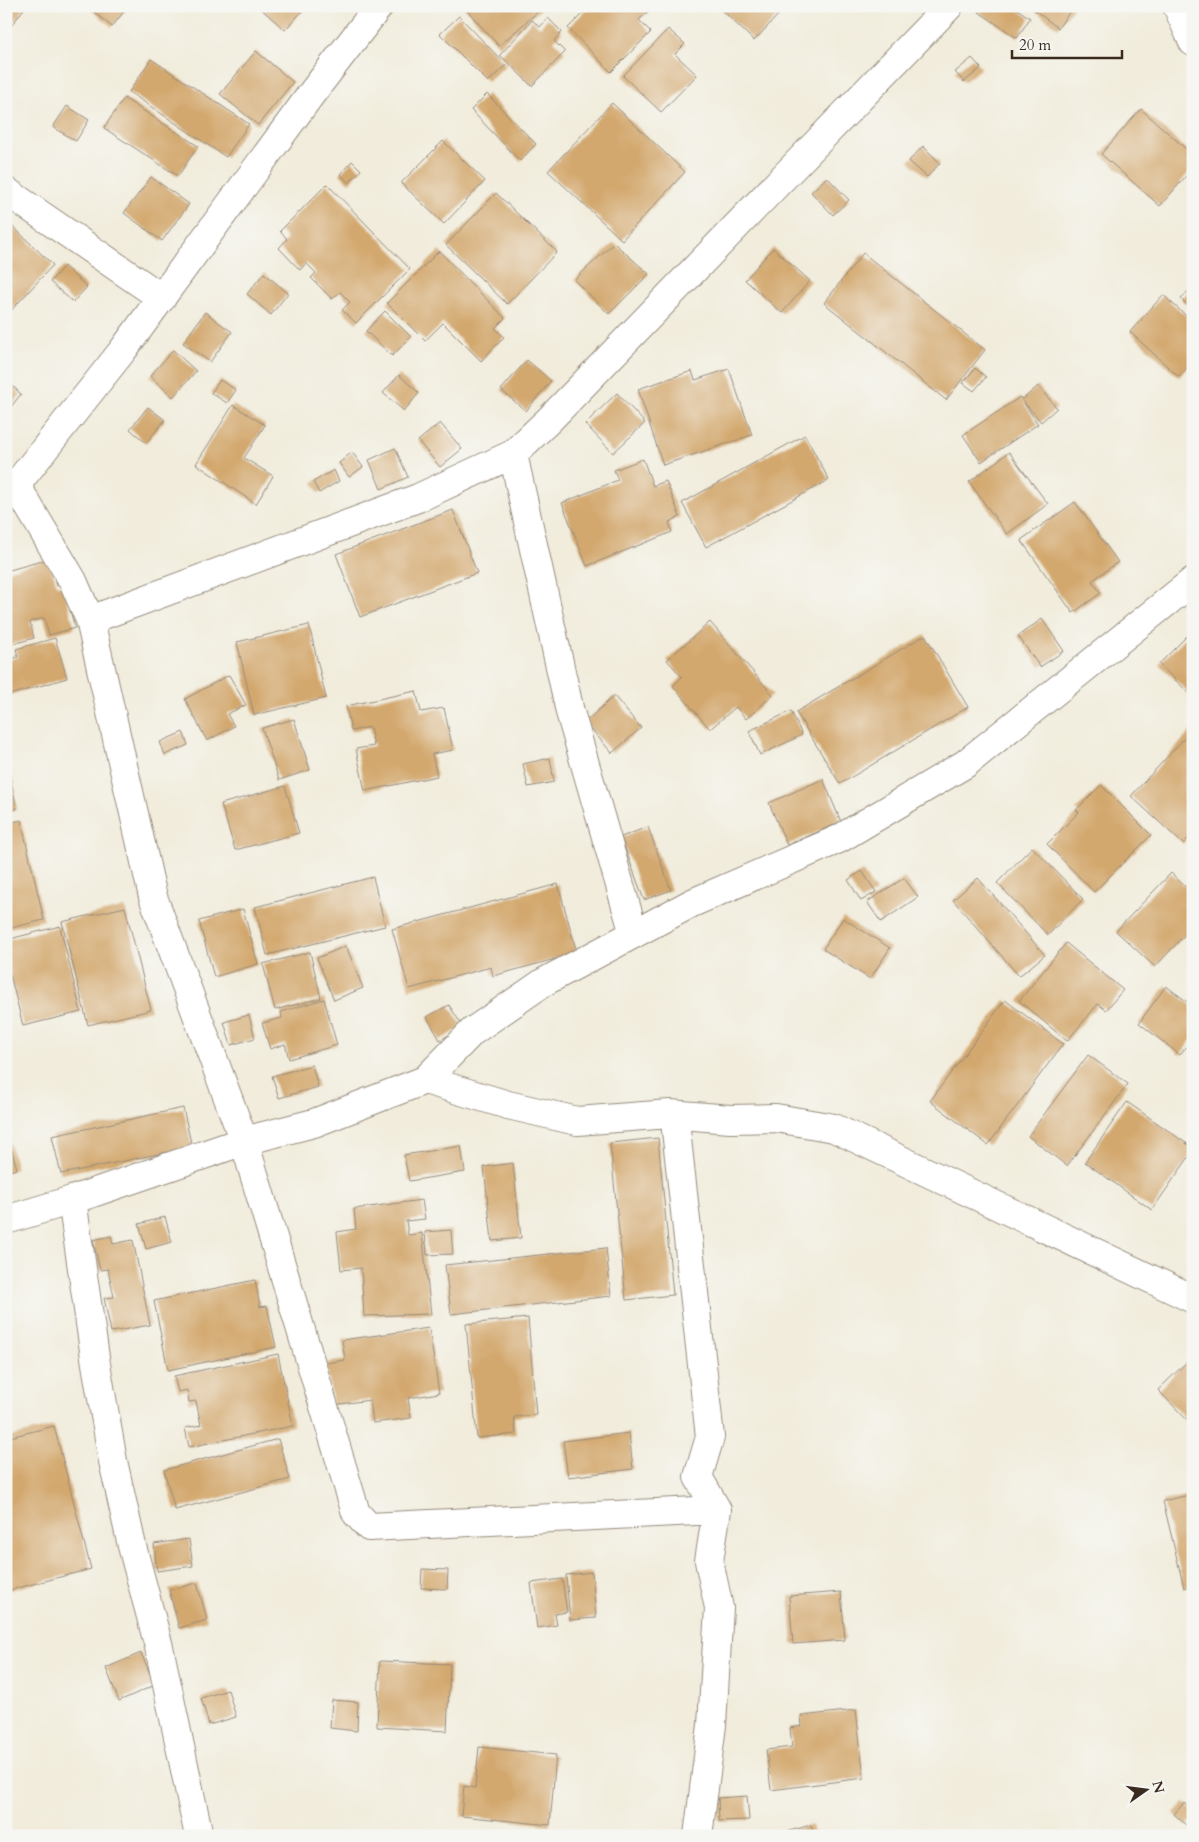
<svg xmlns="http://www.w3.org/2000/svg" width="1199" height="1842" font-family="Cardo,serif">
  <rect width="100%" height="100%" fill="#f6f6f2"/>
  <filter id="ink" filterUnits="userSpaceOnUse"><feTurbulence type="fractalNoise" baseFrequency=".02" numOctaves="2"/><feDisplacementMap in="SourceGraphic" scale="10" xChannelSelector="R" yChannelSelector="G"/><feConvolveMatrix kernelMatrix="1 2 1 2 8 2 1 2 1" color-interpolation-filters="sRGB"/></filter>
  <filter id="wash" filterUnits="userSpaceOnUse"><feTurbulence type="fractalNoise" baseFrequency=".0096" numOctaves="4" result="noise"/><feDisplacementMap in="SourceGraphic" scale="20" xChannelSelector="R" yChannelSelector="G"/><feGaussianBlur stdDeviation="1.12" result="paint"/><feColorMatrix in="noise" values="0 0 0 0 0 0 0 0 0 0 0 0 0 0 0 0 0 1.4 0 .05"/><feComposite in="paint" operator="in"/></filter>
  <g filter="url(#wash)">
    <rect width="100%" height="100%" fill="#f1ecdb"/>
    <g id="blocks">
      <path fill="#d3a86e" d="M 6,6 L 26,6 L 6,33 Z
        M 87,6 L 128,6 L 112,27 Z
        M 258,6 L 307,6 L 285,30 Z
        M 463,6 L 538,6 L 541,9 L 499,46 Z
        M 590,6 L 654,6 L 639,20 L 651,32 L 611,72 L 568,28 Z
        M 718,6 L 778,6 L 776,8 L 780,13 L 754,41 Z
        M 983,6 L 1013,6 L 1030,18 L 1017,38 L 979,12 Z
        M 1029,6 L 1074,6 L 1058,28 Z
        M 459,16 L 506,65 L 488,82 L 440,34 Z
        M 548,18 L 562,32 L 554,41 L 565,52 L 532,86 L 500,55 L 532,20 L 540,27 Z
        M 668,29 L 685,44 L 675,54 L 697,75 L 661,112 L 623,76 Z
        M 256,51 L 293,82 L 258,125 L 220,94 Z
        M 972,58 L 981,68 L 964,82 L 955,72 Z
        M 151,59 L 249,124 L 226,157 L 129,92 Z
        M 487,94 L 536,144 L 520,161 L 471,110 Z
        M 124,98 L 198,146 L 178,176 L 104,128 Z
        M 612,103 L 685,172 L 622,240 L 548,171 Z
        M 67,106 L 89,120 L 76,141 L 53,127 Z
        M 1141,109 L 1193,155 L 1193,168 L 1160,206 L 1101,154 Z
        M 443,141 L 485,181 L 444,224 L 401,183 Z
        M 923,146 L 940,163 L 927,177 L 909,161 Z
        M 352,161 L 361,170 L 349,183 L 340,174 Z
        M 151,177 L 189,204 L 162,241 L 124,213 Z
        M 827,177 L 849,200 L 833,215 L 811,192 Z
        M 327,184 L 410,269 L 356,323 L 342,310 L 350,302 L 340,292 L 332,299 L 311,278 L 316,273 L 306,263 L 300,270 L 279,248 L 287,239 L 280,231 Z
        M 496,193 L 557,252 L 507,304 L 446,245 Z
        M 8,222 L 53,265 L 6,316 L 6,223 Z
        M 614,243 L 649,274 L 609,314 L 574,280 Z
        M 773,248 L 810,281 L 782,313 L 745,280 Z
        M 439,251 L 505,318 L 495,328 L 504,337 L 481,361 L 443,323 L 425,341 L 387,303 Z
        M 863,253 L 985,350 L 946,400 L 824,303 Z
        M 64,266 L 87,287 L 73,302 L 50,282 Z
        M 264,273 L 288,293 L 271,315 L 247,294 Z
        M 1193,286 L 1193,311 L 1181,299 Z
        M 1163,295 L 1193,322 L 1193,361 L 1179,377 L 1130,332 Z
        M 385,311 L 411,337 L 392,356 L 366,331 Z
        M 205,312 L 232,332 L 210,362 L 183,343 Z
        M 173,350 L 196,371 L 173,397 L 150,376 Z
        M 527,360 L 551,381 L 526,411 L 501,390 Z
        M 975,368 L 986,377 L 974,391 L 963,383 Z
        M 729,369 L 752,435 L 663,465 L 638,389 L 692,371 L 695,380 Z
        M 399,375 L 419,393 L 404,411 L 383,393 Z
        M 6,380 L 21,394 L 10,408 L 6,405 Z
        M 220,380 L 236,390 L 227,403 L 211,393 Z
        M 1038,386 L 1057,408 L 1041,422 L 1022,400 Z
        M 617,393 L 645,423 L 613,453 L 585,424 Z
        M 1020,397 L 1038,424 L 981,462 L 963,435 Z
        M 233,405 L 265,425 L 244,458 L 273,476 L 256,504 L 196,464 Z
        M 148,407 L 165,420 L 146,443 L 130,429 Z
        M 440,423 L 462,449 L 440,467 L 418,441 Z
        M 805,435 L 829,480 L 706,547 L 682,503 Z
        M 395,448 L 408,477 L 381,489 L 369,460 Z
        M 352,452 L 363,467 L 349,477 L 339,463 Z
        M 1009,452 L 1048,504 L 1007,534 L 969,482 Z
        M 643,459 L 653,486 L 666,481 L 680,517 L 669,522 L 672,532 L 587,566 L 562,503 L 618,480 L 614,470 Z
        M 334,470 L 339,481 L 319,493 L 313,482 Z
        M 1075,502 L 1118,562 L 1092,581 L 1101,593 L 1073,613 L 1021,540 Z
        M 453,510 L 477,573 L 360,617 L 336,554 Z
        M 49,559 L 57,586 L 63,585 L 75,628 L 49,635 L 44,618 L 30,622 L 34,638 L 6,646 L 6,571 Z
        M 1042,619 L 1064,651 L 1040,667 L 1018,636 Z
        M 710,622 L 773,695 L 746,719 L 736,707 L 710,729 L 673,686 L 682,677 L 667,660 Z
        M 309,625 L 326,698 L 254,715 L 237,642 Z
        M 1190,633 L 1193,636 L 1193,697 L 1159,664 Z
        M 925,635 L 968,707 L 840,784 L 796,712 Z
        M 55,638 L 67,678 L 6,696 L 6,660 L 18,657 L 16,649 Z
        M 229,675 L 246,705 L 227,714 L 234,726 L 207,741 L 185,699 Z
        M 416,691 L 421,712 L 444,708 L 453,750 L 432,754 L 437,776 L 365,791 L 356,749 L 374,746 L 370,727 L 351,731 L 346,706 Z
        M 614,696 L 641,728 L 612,753 L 585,722 Z
        M 791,711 L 802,735 L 760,755 L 749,731 Z
        M 294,719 L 310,770 L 279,780 L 262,728 Z
        M 1193,729 L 1193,833 L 1183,844 L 1131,796 Z
        M 183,732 L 188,745 L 165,755 L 160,742 Z
        M 6,757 L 17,809 L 6,812 Z
        M 550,758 L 554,782 L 528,787 L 523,764 Z
        M 823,779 L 841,822 L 787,845 L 769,803 Z
        M 1101,785 L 1151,835 L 1094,892 L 1047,844 L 1079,812 L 1076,810 Z
        M 285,786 L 299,833 L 235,850 L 221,804 Z
        M 21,820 L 44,920 L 6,929 L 6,824 Z
        M 648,827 L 671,890 L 644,900 L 621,837 Z
        M 1032,847 L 1083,899 L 1048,935 L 997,883 Z
        M 862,871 L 876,892 L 861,901 L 848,880 Z
        M 1171,873 L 1193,894 L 1193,926 L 1155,967 L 1116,931 Z
        M 373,877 L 385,926 L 267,955 L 255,907 Z
        M 904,878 L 918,897 L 881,922 L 867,902 Z
        M 978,878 L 1045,955 L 1019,976 L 953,900 Z
        M 558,884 L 577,953 L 493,976 L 491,967 L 409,989 L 392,929 Z
        M 125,907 L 151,1010 L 88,1025 L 62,922 Z
        M 243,909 L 258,964 L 214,977 L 199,921 Z
        M 843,918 L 890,948 L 870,979 L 823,949 Z
        M 60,926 L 81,1012 L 23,1026 L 6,958 L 6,940 Z
        M 1066,943 L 1123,990 L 1106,1010 L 1098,1004 L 1067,1041 L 1019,1001 Z
        M 346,946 L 363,988 L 334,1000 L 317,958 Z
        M 310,952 L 321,998 L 275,1010 L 263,964 Z
        M 1166,986 L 1193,1006 L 1193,1038 L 1180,1055 L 1139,1023 Z
        M 324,999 L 337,1045 L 289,1059 L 285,1044 L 270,1049 L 262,1023 L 282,1018 L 281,1012 Z
        M 1005,1000 L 1063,1044 L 988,1145 L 930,1101 Z
        M 449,1005 L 463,1027 L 440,1040 L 427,1017 Z
        M 249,1015 L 255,1038 L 231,1045 L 224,1022 Z
        M 1088,1055 L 1128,1084 L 1067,1166 L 1028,1136 Z
        M 312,1065 L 318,1087 L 279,1098 L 272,1076 Z
        M 1127,1102 L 1193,1148 L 1193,1151 L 1152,1210 L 1085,1162 Z
        M 183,1108 L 192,1147 L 61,1174 L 52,1136 Z
        M 6,1130 L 17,1169 L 6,1172 Z
        M 658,1138 L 673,1295 L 626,1300 L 610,1143 Z
        M 461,1146 L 465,1172 L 409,1181 L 404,1155 Z
        M 513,1163 L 521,1238 L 492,1241 L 484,1167 Z
        M 422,1200 L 425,1219 L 406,1221 L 408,1235 L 422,1233 L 431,1314 L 364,1316 L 361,1268 L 341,1270 L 337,1232 L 356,1229 L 354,1209 Z
        M 165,1217 L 172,1242 L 146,1249 L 139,1224 Z
        M 451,1230 L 453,1254 L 427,1255 L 425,1232 Z
        M 111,1236 L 113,1244 L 133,1240 L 150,1325 L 111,1332 L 104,1298 L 114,1297 L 108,1269 L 100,1270 L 93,1240 Z
        M 606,1248 L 611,1296 L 451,1314 L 445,1265 Z
        M 255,1280 L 260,1307 L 267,1306 L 276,1347 L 168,1370 L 154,1301 Z
        M 528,1318 L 536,1415 L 514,1417 L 516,1434 L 477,1438 L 466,1324 Z
        M 429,1328 L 439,1393 L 408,1398 L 411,1418 L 373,1423 L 370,1400 L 333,1405 L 326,1363 L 345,1360 L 342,1340 Z
        M 278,1354 L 293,1426 L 189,1447 L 185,1428 L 201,1425 L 196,1401 L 189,1402 L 187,1390 L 178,1392 L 174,1376 Z
        M 1193,1356 L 1193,1426 L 1158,1390 Z
        M 54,1426 L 91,1569 L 6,1591 L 6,1438 Z
        M 629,1433 L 633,1469 L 568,1477 L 563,1441 Z
        M 278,1439 L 290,1479 L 175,1510 L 164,1470 Z
        M 1193,1494 L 1193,1585 L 1184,1588 L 1163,1501 Z
        M 189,1539 L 193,1566 L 157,1571 L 154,1544 Z
        M 422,1569 L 448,1570 L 447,1589 L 421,1588 Z
        M 592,1572 L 596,1618 L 570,1620 L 566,1575 Z
        M 562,1579 L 567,1612 L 555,1614 L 557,1625 L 537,1628 L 531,1583 Z
        M 197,1583 L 207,1620 L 179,1628 L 169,1590 Z
        M 841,1592 L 845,1640 L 793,1644 L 789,1596 Z
        M 141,1653 L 155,1685 L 119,1701 L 106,1668 Z
        M 380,1661 L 450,1664 L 447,1731 L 377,1727 Z
        M 228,1690 L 236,1717 L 209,1725 L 201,1698 Z
        M 332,1700 L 358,1702 L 357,1731 L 330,1728 Z
        M 856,1710 L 864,1778 L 771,1790 L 766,1750 L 792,1747 L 790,1728 L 802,1726 L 801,1716 Z
        M 479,1747 L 556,1755 L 550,1825 L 461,1816 L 464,1786 L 475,1788 Z
        M 747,1796 L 749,1820 L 719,1821 L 718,1798 Z
        M 1184,1803 L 1193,1811 L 1193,1820 L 1187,1826 L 1174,1814 Z
        M 811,1825 L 814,1836 L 775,1836 L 775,1835 Z"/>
    </g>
  </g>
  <g filter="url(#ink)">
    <use href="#blocks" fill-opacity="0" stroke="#968b7c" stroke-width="1"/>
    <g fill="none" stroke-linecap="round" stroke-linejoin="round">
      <defs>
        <path id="minor" d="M 1177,6 L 1193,42
          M 6,191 L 162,298
          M 513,454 L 570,712 L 634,934
          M 16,485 L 73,581 L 90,620 L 418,498 L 513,454 L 550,419 L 949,6
          M 6,494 L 16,485 L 123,350 L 312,93 L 379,6
          M 90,620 L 153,897 L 244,1141 L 356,1513 L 369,1527 L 717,1510 L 698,1477 L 710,1437 L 675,1121 L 670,1114
          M 425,1080 L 508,1105 L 577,1121 L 670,1114 L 730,1119 L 776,1118 L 834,1128 L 1193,1299
          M 72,1200 L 96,1364 L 113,1461 L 132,1546 L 159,1647 L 199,1836
          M 6,1220 L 72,1200 L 244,1141 L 314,1123 L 425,1080 L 473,1031 L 544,982 L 692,903 L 839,839 L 965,764 L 1193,581
          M 698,1836 L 712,1725 L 719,1608 L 709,1561 L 717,1510"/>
      </defs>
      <use href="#minor" stroke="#968b7c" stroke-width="30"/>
      <use href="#minor" stroke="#fff" stroke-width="28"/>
    </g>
  </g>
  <rect width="1199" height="1842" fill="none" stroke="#f6f6f2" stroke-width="25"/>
  <g transform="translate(1146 1790) rotate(76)" stroke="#f6f6f2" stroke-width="4" paint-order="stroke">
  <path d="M0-4L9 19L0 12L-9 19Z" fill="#3b2a1e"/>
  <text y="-8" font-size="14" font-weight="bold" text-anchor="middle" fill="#3b2a1e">N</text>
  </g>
  <path d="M1012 50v8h110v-8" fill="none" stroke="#3b2a1e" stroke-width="2.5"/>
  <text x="1019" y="50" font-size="15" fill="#3b2a1e" stroke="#f6f6f2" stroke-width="4" paint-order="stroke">20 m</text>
</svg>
